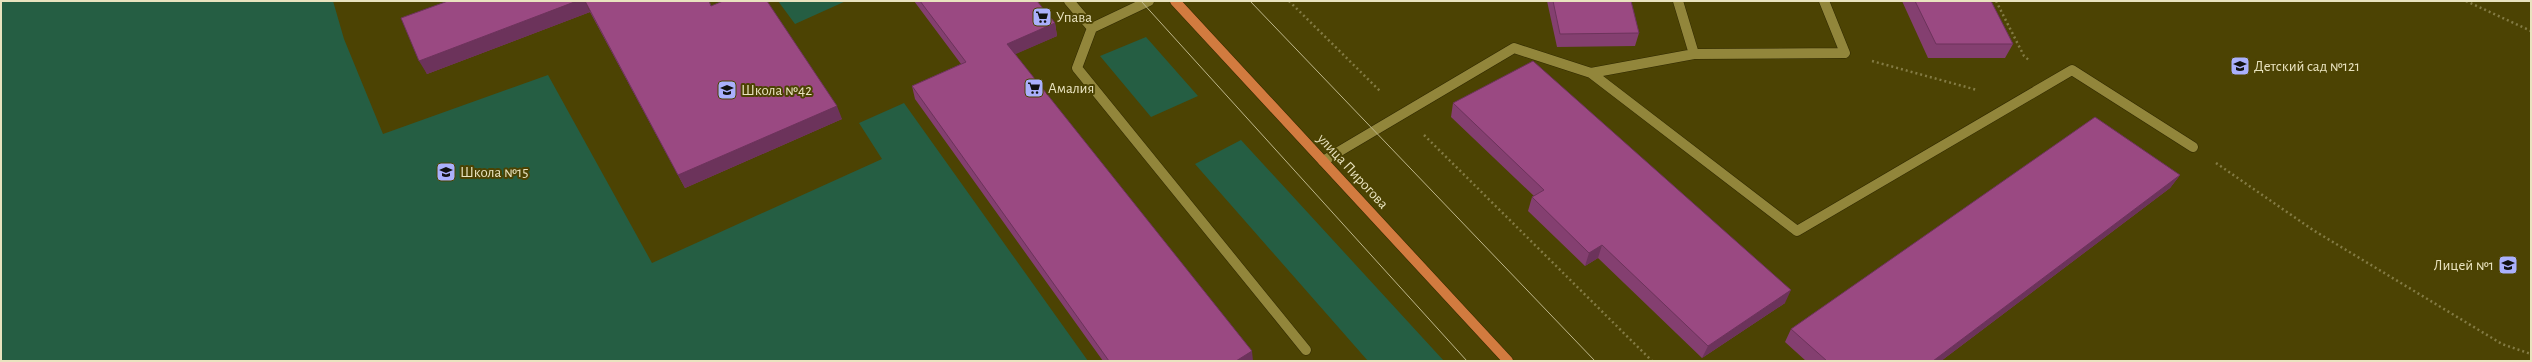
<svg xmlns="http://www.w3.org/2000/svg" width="2532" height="362" font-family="'Alegreya Sans',sans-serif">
  <rect width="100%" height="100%" fill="#4c4303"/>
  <path fill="#255e43" d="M 1,1 L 333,1 L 344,39 L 383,134 L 548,75 L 652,263 L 882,159 L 859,123 L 904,103 L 1088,361 L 1,361 Z
    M 778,1 L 846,1 L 795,24 Z
    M 1146,37 L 1198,96 L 1151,117 L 1100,56 Z
    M 1241,140 L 1444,361 L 1368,361 L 1195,164 Z"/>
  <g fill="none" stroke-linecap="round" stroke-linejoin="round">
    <defs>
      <path id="minor" d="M 1069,1 L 1092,28 L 1077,68 L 1306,350
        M 1678,1 L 1694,54
        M 1824,1 L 1845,53 L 1694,54 L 1591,73 L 1797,231 L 2072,70 L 2193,147
        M 1092,28 L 1149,1
        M 1323,161 L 1514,48 L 1591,73"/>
      <path id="major" d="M 1175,1 L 1508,361"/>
    </defs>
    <use href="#minor" stroke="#302900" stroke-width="11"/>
    <use href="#major" stroke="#302900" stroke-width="11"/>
    <path stroke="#837b44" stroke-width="2.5" stroke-dasharray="2 3" stroke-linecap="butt" d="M 1289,1 L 1381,92
      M 1996,1 L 2024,56 L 2030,61
      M 2466,1 L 2531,31
      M 1872,61 L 1977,90
      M 1424,135 L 1652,361
      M 2216,163 L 2313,230 L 2502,344 L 2531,354"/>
    <use href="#minor" stroke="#92863b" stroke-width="10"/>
    <use href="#major" stroke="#d27b3f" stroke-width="10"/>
    <path stroke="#bdb68a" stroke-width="1" d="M 1141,1 L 1467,361
      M 1250,1 L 1595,361"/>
  </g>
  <path fill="#843f70" d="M 914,1 L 1037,1 L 1055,23 L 1057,36 L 1015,54 L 1253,361 L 1103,361 L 915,99 L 912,86 L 961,64 Z
    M 1547,1 L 1631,1 L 1639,33 L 1635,46 L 1557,47 Z
    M 1902,1 L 1991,1 L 2013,44 L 2005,58 L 1928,58 Z
    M 711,6 L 842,119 L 685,188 L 590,12 L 427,74 L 401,18 Z
    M 1453,103 L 1785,303 L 1702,358 L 1598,258 L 1585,266 L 1528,211 L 1532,197 L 1534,196 L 1451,117 Z
    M 2180,175 L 2170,188 L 1941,361 L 1806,361 L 1785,342 L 1791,329 Z"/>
  <path fill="#6c335b" d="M 577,1 L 585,1 L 590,12 L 427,74 L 419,61 Z
    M 1055,23 L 1057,36 L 1009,57 L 1007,44 Z
    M 837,106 L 842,119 L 685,188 L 678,175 Z
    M 2180,175 L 2170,188 L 1941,361 L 1933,361 Z
    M 1602,245 L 1598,258 L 1585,266 L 1589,253 Z
    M 1791,290 L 1785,303 L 1702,358 L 1708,346 Z
    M 1252,351 L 1253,361 L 1236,361 Z"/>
  <path fill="#9a4982" stroke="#6c335b" d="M 448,1 L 577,1 L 419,61 L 401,18 Z
    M 585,1 L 709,1 L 711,6 L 723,1 L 767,1 L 837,106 L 678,175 Z
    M 920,1 L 1037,1 L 1055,23 L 1007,44 L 1252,351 L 1236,361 L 1109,361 L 912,86 L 966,62 Z
    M 1553,1 L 1631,1 L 1639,33 L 1560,34 Z
    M 1915,1 L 1991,1 L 2013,44 L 1936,44 Z
    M 1533,61 L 1791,290 L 1708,346 L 1602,245 L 1589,253 L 1532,197 L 1544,190 L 1453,103 Z
    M 2095,117 L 2180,175 L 1933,361 L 1827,361 L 1791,329 Z"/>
  <defs>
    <symbol id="supermarket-square" viewBox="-11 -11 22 22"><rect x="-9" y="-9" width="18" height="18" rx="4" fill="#aab0fc" stroke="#4c4303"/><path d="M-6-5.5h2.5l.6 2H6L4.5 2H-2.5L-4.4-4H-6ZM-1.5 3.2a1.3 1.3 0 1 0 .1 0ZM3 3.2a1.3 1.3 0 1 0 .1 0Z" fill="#111"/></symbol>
    <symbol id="school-square" viewBox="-11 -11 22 22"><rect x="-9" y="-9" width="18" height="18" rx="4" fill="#aab0fc" stroke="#4c4303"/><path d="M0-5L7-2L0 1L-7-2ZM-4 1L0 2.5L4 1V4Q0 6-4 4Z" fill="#111"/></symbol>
  </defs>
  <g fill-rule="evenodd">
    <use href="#supermarket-square" x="1031" y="6" width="22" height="22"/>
    <use href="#school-square" x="2229" y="55" width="22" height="22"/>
    <use href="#supermarket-square" x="1023" y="77" width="22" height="22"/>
    <use href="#school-square" x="716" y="79" width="22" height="22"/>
    <use href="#school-square" x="435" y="161" width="22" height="22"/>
    <use href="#school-square" x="2497" y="254" width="22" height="22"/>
  </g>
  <g text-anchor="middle" stroke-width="4" stroke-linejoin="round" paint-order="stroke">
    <g font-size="15" fill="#e9e3bf" stroke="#4c4303" text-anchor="start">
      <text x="1056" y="22">Упава</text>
      <text x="2254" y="71">Детский сад №121</text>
      <text x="1048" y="93">Амалия</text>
      <text x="741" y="95">Школа №42</text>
      <text x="460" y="177">Школа №15</text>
      <text x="2494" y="270" text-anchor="end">Лицей №1</text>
    </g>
    <g font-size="15" fill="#e9e3bf" stroke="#4c4303">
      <text transform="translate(1353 171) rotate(47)" y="5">улица Пирогова</text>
    </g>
  </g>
  <rect width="2532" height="362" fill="none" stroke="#e9e3bf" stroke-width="4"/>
</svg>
